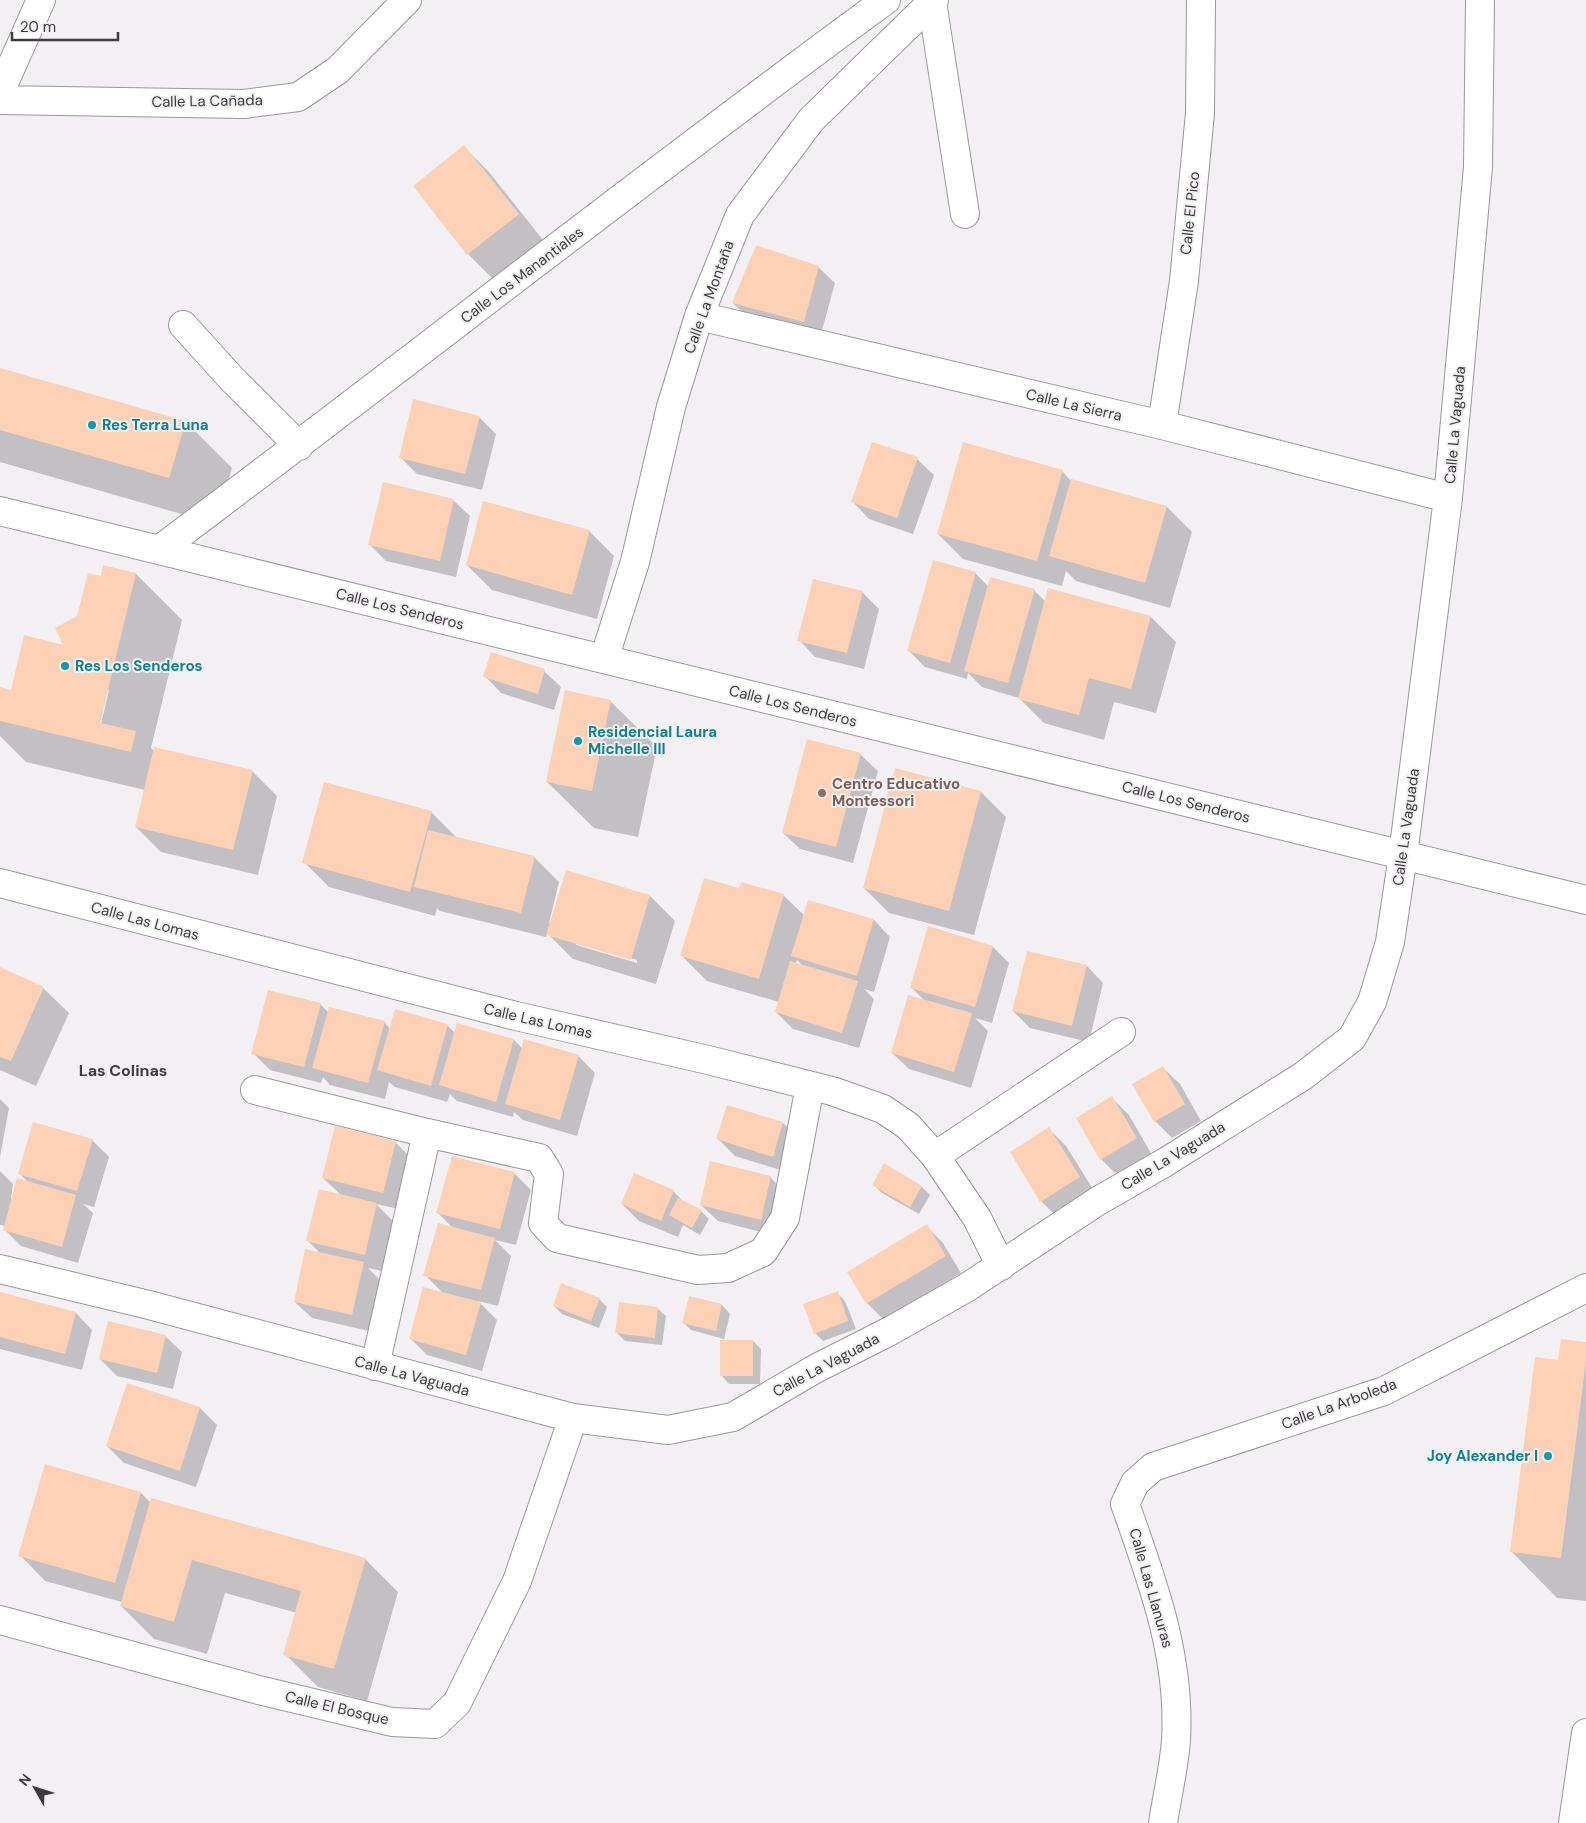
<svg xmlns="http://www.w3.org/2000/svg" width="1586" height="1823" font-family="'DM Sans',sans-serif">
  <rect width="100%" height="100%" fill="#f3f0f4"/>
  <path fill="#0003" fill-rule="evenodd" d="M 464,147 L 489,172 L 543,240 L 493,279 L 468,254 L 414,186 Z
    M 818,267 L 835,283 L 820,338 L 750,319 L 733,303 Z
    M 0,369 L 186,422 L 232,468 L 216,524 L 0,462 Z
    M 479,417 L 496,434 L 482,490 L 417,474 L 400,457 Z
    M 917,459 L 934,475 L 913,534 L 869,519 L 853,502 Z
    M 1062,471 L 1071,481 L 1167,507 L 1192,532 L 1170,608 L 1076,581 L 1066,571 L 1062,586 L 963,559 L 938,534 Z
    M 453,500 L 470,516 L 456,577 L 386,561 L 370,545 Z
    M 589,531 L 614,556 L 597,619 L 492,590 L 467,565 Z
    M 104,567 L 136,574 L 182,620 L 151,748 L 154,751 L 252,771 L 277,796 L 258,875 L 161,852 L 136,827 L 145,790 L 26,762 L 0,736 L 0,688 L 12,691 L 66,646 L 78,617 L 102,578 ZM 107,690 L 109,690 L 100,729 L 97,729 Z
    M 975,573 L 989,587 L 1034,590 L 1046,602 L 1151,617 L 1176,642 L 1156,713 L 1114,702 L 1104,740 L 1044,723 L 1019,698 L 982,687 L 968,673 L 967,679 L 925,667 L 909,651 Z
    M 862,592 L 879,609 L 864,669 L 815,657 L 799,640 Z
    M 544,671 L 561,687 L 554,710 L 501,693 L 485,676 Z
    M 610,701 L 657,747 L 638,837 L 594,828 L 547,782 Z
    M 808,741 L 861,755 L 878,771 L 853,863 L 800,849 L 783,833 Z
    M 896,769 L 981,792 L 1006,817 L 974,935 L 889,913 L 864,888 Z
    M 431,812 L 456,837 L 534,857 L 559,882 L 549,923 L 551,924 L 567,871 L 650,896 L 675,921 L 656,984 L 573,959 L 547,933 L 546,937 L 440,911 L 437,908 L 435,916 L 329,887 L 304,862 ZM 576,942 L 637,960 L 637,963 L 576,945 Z
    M 740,890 L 783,895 L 805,916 L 874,920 L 890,937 L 874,992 L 864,989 L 874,999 L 859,1048 L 793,1029 L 776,1012 L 779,1002 L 707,981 L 682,956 ZM 797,960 L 803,966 L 795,964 Z
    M 993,947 L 1009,963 L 992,1023 L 975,1018 L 988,1031 L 971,1088 L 909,1069 L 892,1053 L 925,1001 L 912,988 Z
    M 1087,966 L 1103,983 L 1089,1042 L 1030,1028 L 1013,1011 Z
    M 0,968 L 43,988 L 69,1013 L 36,1086 L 0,1070 Z
    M 320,1004 L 328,1012 L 384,1022 L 390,1029 L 447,1025 L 455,1033 L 514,1040 L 523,1049 L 578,1056 L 595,1073 L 577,1136 L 523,1120 L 514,1112 L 513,1117 L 457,1101 L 450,1094 L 447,1102 L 395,1087 L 389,1082 L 385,1099 L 330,1085 L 323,1077 L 321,1083 L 270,1070 L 253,1053 Z
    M 1163,1068 L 1180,1084 L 1201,1121 L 1172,1138 L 1155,1121 Z
    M 1112,1098 L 1129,1115 L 1152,1155 L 1118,1176 L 1101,1159 Z
    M 0,1099 L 9,1108 L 0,1157 Z
    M 728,1106 L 783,1123 L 800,1140 L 790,1173 L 735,1156 L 718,1139 Z
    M 1049,1129 L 1066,1146 L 1096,1194 L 1058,1218 L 1041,1201 Z
    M 92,1140 L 109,1157 L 94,1207 L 83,1204 L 93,1213 L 78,1263 L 21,1246 L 4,1229 L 5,1226 L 0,1225 L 0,1171 L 13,1184 L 11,1198 L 13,1199 L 29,1183 L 20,1174 Z
    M 395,1142 L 412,1159 L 399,1209 L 376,1204 L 393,1221 L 382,1271 L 368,1268 L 380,1280 L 369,1331 L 312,1318 L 295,1302 L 321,1254 L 308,1241 L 341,1195 L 323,1178 Z
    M 885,1165 L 922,1187 L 930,1195 L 919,1214 L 882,1193 L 874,1185 Z
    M 514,1173 L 531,1190 L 516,1245 L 495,1240 L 511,1256 L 498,1306 L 478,1301 L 497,1320 L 482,1371 L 427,1355 L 410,1338 L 443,1293 L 425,1275 L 453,1228 L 438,1213 Z
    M 770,1177 L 787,1194 L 777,1236 L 718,1221 L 701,1205 Z
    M 673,1191 L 685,1203 L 701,1211 L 709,1219 L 700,1235 L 683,1225 L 678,1237 L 639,1221 L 622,1204 Z
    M 926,1226 L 943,1243 L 961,1273 L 884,1320 L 867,1303 Z
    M 0,1293 L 76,1313 L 92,1330 L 82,1370 L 0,1349 Z
    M 837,1293 L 845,1301 L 856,1329 L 823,1341 L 815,1333 Z
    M 690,1297 L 722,1305 L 730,1314 L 724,1339 L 691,1330 L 683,1322 Z
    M 599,1299 L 607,1307 L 599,1328 L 562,1314 L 554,1306 Z
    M 657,1308 L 666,1316 L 662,1345 L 625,1341 L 617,1333 Z
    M 165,1336 L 182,1352 L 173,1389 L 117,1376 L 100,1359 Z
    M 753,1341 L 761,1349 L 760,1384 L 729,1384 L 721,1375 Z
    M 1586,1344 L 1586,1601 L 1557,1598 L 1511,1551 Z
    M 128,1384 L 200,1408 L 217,1425 L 196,1487 L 124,1463 L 107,1446 Z
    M 46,1466 L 141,1493 L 151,1503 L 365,1559 L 398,1592 L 367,1701 L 318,1687 L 285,1654 L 297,1613 L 225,1593 L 207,1654 L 154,1639 L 121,1606 L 122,1602 L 45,1581 L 20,1555 Z"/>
  <path fill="#fdd1b6" d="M 464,145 L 519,214 L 467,255 L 413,186 Z
    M 756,245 L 819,266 L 804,322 L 732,303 Z
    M 0,368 L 186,421 L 169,478 L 0,430 Z
    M 413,399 L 480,416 L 465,474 L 399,458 Z
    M 872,442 L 918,457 L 897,518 L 851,502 Z
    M 963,442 L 1063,470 L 1037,561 L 937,534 Z
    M 1071,479 L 1167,506 L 1145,583 L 1049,556 Z
    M 383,482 L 454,499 L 440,561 L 368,545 Z
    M 483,501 L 590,530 L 572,595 L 466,565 Z
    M 933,560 L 976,572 L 950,663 L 907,651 Z
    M 103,565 L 136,573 L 100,723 L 136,731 L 131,752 L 0,721 L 0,687 L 11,690 L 24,635 L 63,645 L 55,628 L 77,616 L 88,573 L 101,576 Z
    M 990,577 L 1035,589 L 1008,683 L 964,671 Z
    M 813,579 L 863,591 L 847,653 L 797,641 Z
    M 1048,588 L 1151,616 L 1131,689 L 1089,678 L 1079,715 L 1018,699 Z
    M 491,652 L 545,669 L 538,694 L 483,677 Z
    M 565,690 L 611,700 L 592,791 L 546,782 Z
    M 807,739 L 861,753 L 836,847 L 782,833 Z
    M 154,747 L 253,770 L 233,850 L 135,827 Z
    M 895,768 L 981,791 L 949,911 L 863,888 Z
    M 324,782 L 432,811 L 410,892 L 302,863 Z
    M 428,830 L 535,856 L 521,913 L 414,887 Z
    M 566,870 L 650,895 L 631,960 L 546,935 Z
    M 704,878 L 739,888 L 741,882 L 784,894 L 759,979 L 680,956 Z
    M 808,900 L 874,919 L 857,976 L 791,956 Z
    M 928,926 L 993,946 L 975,1007 L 910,988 Z
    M 1027,951 L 1087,965 L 1072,1026 L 1012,1011 Z
    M 790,961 L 858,981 L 842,1033 L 775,1012 Z
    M 0,967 L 44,987 L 11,1061 L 0,1057 Z
    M 268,990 L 321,1003 L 304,1067 L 251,1054 Z
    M 908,995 L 972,1013 L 954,1072 L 891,1053 Z
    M 329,1007 L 385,1021 L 368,1083 L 312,1068 Z
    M 395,1009 L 448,1024 L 431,1086 L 377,1070 Z
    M 457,1023 L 514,1039 L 496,1102 L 439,1085 Z
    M 524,1039 L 579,1055 L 560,1120 L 505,1104 Z
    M 1163,1066 L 1185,1104 L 1154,1122 L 1132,1084 Z
    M 1112,1096 L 1137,1138 L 1100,1160 L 1076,1118 Z
    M 727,1105 L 783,1122 L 773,1157 L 716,1139 Z
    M 33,1122 L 93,1139 L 77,1191 L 18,1174 Z
    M 335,1126 L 396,1141 L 383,1193 L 322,1178 Z
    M 1049,1127 L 1080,1177 L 1040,1202 L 1010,1152 Z
    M 452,1156 L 515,1172 L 500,1229 L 436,1213 Z
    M 710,1161 L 771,1176 L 761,1220 L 700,1205 Z
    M 884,1163 L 922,1186 L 910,1207 L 872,1185 Z
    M 634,1173 L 674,1190 L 661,1221 L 621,1204 Z
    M 17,1178 L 76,1195 L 62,1247 L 3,1230 Z
    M 319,1189 L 377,1203 L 365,1255 L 306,1241 Z
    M 678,1198 L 702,1210 L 692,1228 L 669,1215 Z
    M 438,1223 L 495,1238 L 481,1290 L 423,1276 Z
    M 927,1224 L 946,1256 L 866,1304 L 847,1272 Z
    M 305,1249 L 364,1262 L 352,1315 L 294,1302 Z
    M 561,1283 L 600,1298 L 591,1321 L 553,1306 Z
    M 423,1287 L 481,1302 L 466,1355 L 409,1339 Z
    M 838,1291 L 848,1321 L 814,1334 L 803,1304 Z
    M 0,1292 L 76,1312 L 65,1354 L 0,1337 Z
    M 689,1296 L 722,1304 L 716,1331 L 682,1323 Z
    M 619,1302 L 658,1307 L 655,1338 L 615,1333 Z
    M 108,1321 L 166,1335 L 157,1373 L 99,1359 Z
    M 1561,1339 L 1586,1342 L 1586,1361 L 1561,1558 L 1510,1552 L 1535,1357 L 1558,1360 Z
    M 720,1340 L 753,1340 L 753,1376 L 720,1376 Z
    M 127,1383 L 200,1407 L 180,1471 L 106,1446 Z
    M 45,1464 L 141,1492 L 115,1583 L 18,1556 Z
    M 151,1498 L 366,1558 L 334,1669 L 283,1655 L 301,1591 L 192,1560 L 174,1622 L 120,1606 Z"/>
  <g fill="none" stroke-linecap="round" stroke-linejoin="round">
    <defs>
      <path id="minor" d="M 932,2 L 965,214
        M 0,92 L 41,0
        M 0,100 L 244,104 L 298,97 L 338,70 L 407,0
        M 699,316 L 1162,425 L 1448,498
        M 183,325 L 232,379 L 299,446
        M 1162,425 L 1184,281 L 1200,113 L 1201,0
        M 0,511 L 1586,900
        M 159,550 C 402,368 641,179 886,0
        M 604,659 L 635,562 L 671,407 L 699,316 L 740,215 L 811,120 L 934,0
        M 0,883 L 516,1016 L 708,1060 L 832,1091 L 883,1109 L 908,1126 L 935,1156 L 977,1218 L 1001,1266
        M 255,1090 L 427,1133
        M 935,1156 L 1121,1032
        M 0,1269 L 149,1305 L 573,1418 L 668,1430 L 733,1417 L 815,1369 L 892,1330 L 966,1288 L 1098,1201 L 1164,1163 L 1303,1076 L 1352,1038 L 1372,1002 L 1390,942 L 1403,855 L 1448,498 L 1478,167 L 1480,0
        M 375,1366 L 427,1133 L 539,1158 L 549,1174 L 543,1223 L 557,1238 L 698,1270 L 728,1268 L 763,1252 L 785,1218 L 810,1086
        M 0,1620 L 255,1689 L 392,1722 L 435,1724 L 457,1703 L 517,1581 L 573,1418
        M 1163,1823 C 1167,1796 1174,1768 1176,1740 C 1181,1657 1152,1580 1125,1504 L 1135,1483 L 1153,1467 L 1384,1391 L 1586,1288"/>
      <path id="secondary" d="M 1573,1823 L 1586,1733"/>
    </defs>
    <use href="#minor" stroke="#99979a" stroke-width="30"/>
    <use href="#secondary" stroke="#99979a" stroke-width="30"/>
    <use href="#minor" stroke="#fff" stroke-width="28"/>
    <use href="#secondary" stroke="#fff" stroke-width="28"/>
  </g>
  <g fill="#0f9aa8" stroke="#f3f0f4" stroke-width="2">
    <circle cx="92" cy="425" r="5"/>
    <circle cx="65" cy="666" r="5"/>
    <circle cx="578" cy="741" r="5"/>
    <circle cx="1548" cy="1456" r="5"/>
  </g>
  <circle fill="#8d6e63" stroke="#f3f0f4" stroke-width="2" cx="822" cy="793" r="5"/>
  <g text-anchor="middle" stroke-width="4" stroke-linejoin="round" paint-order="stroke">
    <g font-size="15" fill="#3d3c3d" stroke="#f3f0f4">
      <text transform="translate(207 101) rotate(-1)" y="5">Calle La Cañada</text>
      <text transform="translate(1190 213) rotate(-84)" y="5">Calle El Pico</text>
      <text transform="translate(522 275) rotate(-37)" y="5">Calle Los Manantiales</text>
      <text transform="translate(709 297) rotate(-70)" y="5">Calle La Montaña</text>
      <text transform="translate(1074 405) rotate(13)" y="5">Calle La Sierra</text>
      <text transform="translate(1455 425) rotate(-85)" y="5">Calle La Vaguada</text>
      <text transform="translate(400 609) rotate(14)" y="5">Calle Los Senderos</text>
      <text transform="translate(793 706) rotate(14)" y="5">Calle Los Senderos</text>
      <text transform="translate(1186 802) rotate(14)" y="5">Calle Los Senderos</text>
      <text transform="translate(1406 827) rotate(-82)" y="5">Calle La Vaguada</text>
      <text transform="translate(145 921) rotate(15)" y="5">Calle Las Lomas</text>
      <text transform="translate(538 1021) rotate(13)" y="5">Calle Las Lomas</text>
      <text transform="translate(1173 1156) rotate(-31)" y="5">Calle La Vaguada</text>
      <text transform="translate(826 1365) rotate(-28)" y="5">Calle La Vaguada</text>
      <text transform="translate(412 1376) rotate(15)" y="5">Calle La Vaguada</text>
      <text transform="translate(1339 1404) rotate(-20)" y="5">Calle La Arboleda</text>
      <text transform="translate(1151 1588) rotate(74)" y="5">Calle Las Llanuras</text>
      <text transform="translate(337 1708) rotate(13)" y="5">Calle El Bosque</text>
    </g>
    <g font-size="15" font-weight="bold" fill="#0d838f" stroke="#f3f0f4" text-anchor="start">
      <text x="102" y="430">Res Terra Luna</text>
      <text x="75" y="671">Res Los Senderos</text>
      <text x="588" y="737">Residencial Laura<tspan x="588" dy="17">Michelle III</tspan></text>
      <text x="1538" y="1461" text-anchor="end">Joy Alexander I</text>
    </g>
    <g font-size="15" font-weight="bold" fill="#785e54" stroke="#f3f0f4" text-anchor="start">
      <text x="832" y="789">Centro Educativo<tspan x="832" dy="17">Montessori</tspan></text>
    </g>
    <g font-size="16" font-weight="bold" fill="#3d3c3d" stroke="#f3f0f4">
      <text x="123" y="1076">Las Colinas</text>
    </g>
  </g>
  <g transform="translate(35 1788) rotate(309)" stroke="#f3f0f4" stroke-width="4" paint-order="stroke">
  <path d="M0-4L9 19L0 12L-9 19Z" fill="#3d3c3d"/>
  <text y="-8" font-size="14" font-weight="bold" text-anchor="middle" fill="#3d3c3d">N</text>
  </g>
  <path d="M12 32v8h106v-8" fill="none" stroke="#3d3c3d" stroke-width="2.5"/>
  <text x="20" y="32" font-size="15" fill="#3d3c3d" stroke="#f3f0f4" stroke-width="4" paint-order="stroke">20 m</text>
</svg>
